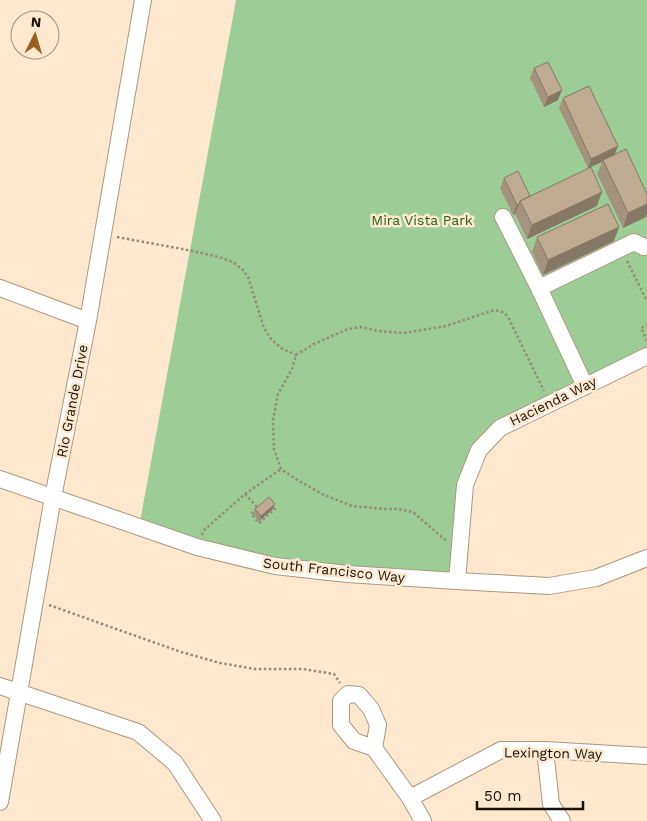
<svg xmlns="http://www.w3.org/2000/svg" width="647" height="821" font-family="'Work Sans',sans-serif">
  <rect width="100%" height="100%" fill="#fee8ce"/>
  <path fill="#9ccd94" d="M 236,0 L 647,0 L 647,356 L 500,428 L 465,485 L 457,581 L 275,566 L 139,527 Z"/>
  <g fill="none" stroke-linecap="round" stroke-linejoin="round">
    <defs>
      <path id="minor" d="M 503,217 L 539,288 L 585,386
        M 0,288 L 88,321
        M 539,288 L 634,242 L 644,247
        M 0,479 L 197,547 L 275,566 L 347,574 L 457,581 L 549,586 L 596,578 L 647,558
        M 457,581 L 465,485 L 479,450 L 500,428 L 647,356
        M 0,686 L 138,732 L 175,763 L 213,821
        M 374,748 L 378,725 L 371,709 L 359,695 L 348,694 L 341,701 L 341,725 L 354,741 L 374,748 L 410,798 L 423,821
        M 545,750 L 551,804 L 562,821
        M 410,798 L 501,750 L 545,750 L 647,756
        M 0,802 L 53,497 L 88,321 L 143,0"/>
    </defs>
    <use href="#minor" stroke="#ac9880" stroke-width="18"/>
    <path stroke="#9a8b78" stroke-width="2.5" stroke-dasharray="2.5 2.5" stroke-linecap="butt" d="M 117,237 L 193,251 L 219,257 L 233,262 L 243,270 L 248,277 L 264,328 L 271,339 L 281,348 L 296,355
      M 627,261 L 647,301
      M 647,341 L 641,328 L 647,325
      M 245,494 L 258,508
      M 267,501 L 275,509 L 259,523 L 251,514 Z
      M 202,535 L 203,531 L 245,494 L 281,469
      M 446,540 L 444,539 L 413,512 L 398,509 L 385,509 L 352,506 L 322,494 L 299,481 L 281,469 L 274,449 L 273,420 L 278,394 L 292,369 L 296,355 L 314,344 L 348,329 L 361,327 L 378,331 L 404,333 L 446,326 L 491,311 C 499,310 503,311 508,317 L 544,391
      M 49,605 L 181,652 L 220,663 L 255,669 L 303,669 L 334,674 L 340,683"/>
    <use href="#minor" stroke="#fff" stroke-width="16"/>
  </g>
  <path fill="#a4937e" d="M 534,68 L 558,100 L 544,107 L 530,78 Z
    M 563,98 L 615,154 L 646,217 L 623,228 L 597,174 L 602,162 L 588,168 L 559,108 Z
    M 504,178 L 530,196 L 597,206 L 527,239 L 515,214 L 513,215 L 500,188 Z
    M 537,237 L 614,241 L 543,275 L 532,252 Z
    M 275,504 L 273,509 L 259,521 L 253,514 L 255,509 Z"/>
  <path fill="#867866" d="M 562,90 L 558,100 L 544,107 L 548,97 Z
    M 618,146 L 614,156 L 603,160 L 602,162 L 588,168 L 591,159 Z
    M 602,192 L 597,206 L 527,239 L 532,225 Z
    M 519,204 L 515,214 L 513,215 L 517,205 Z
    M 647,204 L 647,214 L 646,217 L 623,228 L 628,213 Z
    M 619,227 L 614,241 L 543,275 L 548,260 Z
    M 275,504 L 273,509 L 259,521 L 261,516 Z"/>
  <path fill="#bfab92" stroke="#867866" d="M 548,62 L 562,90 L 548,97 L 534,68 Z
    M 589,86 L 618,146 L 591,159 L 563,98 Z
    M 626,149 L 647,194 L 647,204 L 628,213 L 603,160 Z
    M 591,167 L 602,192 L 532,225 L 520,201 Z
    M 518,171 L 530,196 L 520,201 L 519,204 L 517,205 L 504,178 Z
    M 608,204 L 619,227 L 548,260 L 537,237 Z
    M 269,497 L 275,504 L 261,516 L 255,509 Z"/>
  <g text-anchor="middle" stroke-width="5" stroke-linejoin="round" paint-order="stroke">
    <g font-size="14" fill="#246518" stroke="#fee8ce">
      <text x="422" y="225">Mira Vista Park</text>
    </g>
    <g font-size="14" fill="#191208" stroke="#fee8ce">
      <text transform="translate(72 401) rotate(-79)" y="5">Rio Grande Drive</text>
      <text transform="translate(553 401) rotate(-26)" y="5">Hacienda Way</text>
      <text transform="translate(334 570) rotate(6)" y="5">South Francisco Way</text>
      <text transform="translate(553 753) rotate(1)" y="5">Lexington Way</text>
    </g>
  </g>
  <g transform="translate(35 35) rotate(5)"><circle r="24" fill="#fee8ce" stroke="#a2927f"/>
  <path d="M0-4L9 19L0 12L-9 19Z" fill="#98601c"/>
  <text y="-8" font-size="14" font-weight="bold" text-anchor="middle" fill="#191208">N</text>
  </g>
  <path d="M477 801v8h106v-8" fill="none" stroke="#191208" stroke-width="2.5"/>
  <text x="484" y="801" font-size="15" fill="#191208" stroke="#fee8ce" stroke-width="4" paint-order="stroke">50 m</text>
</svg>
